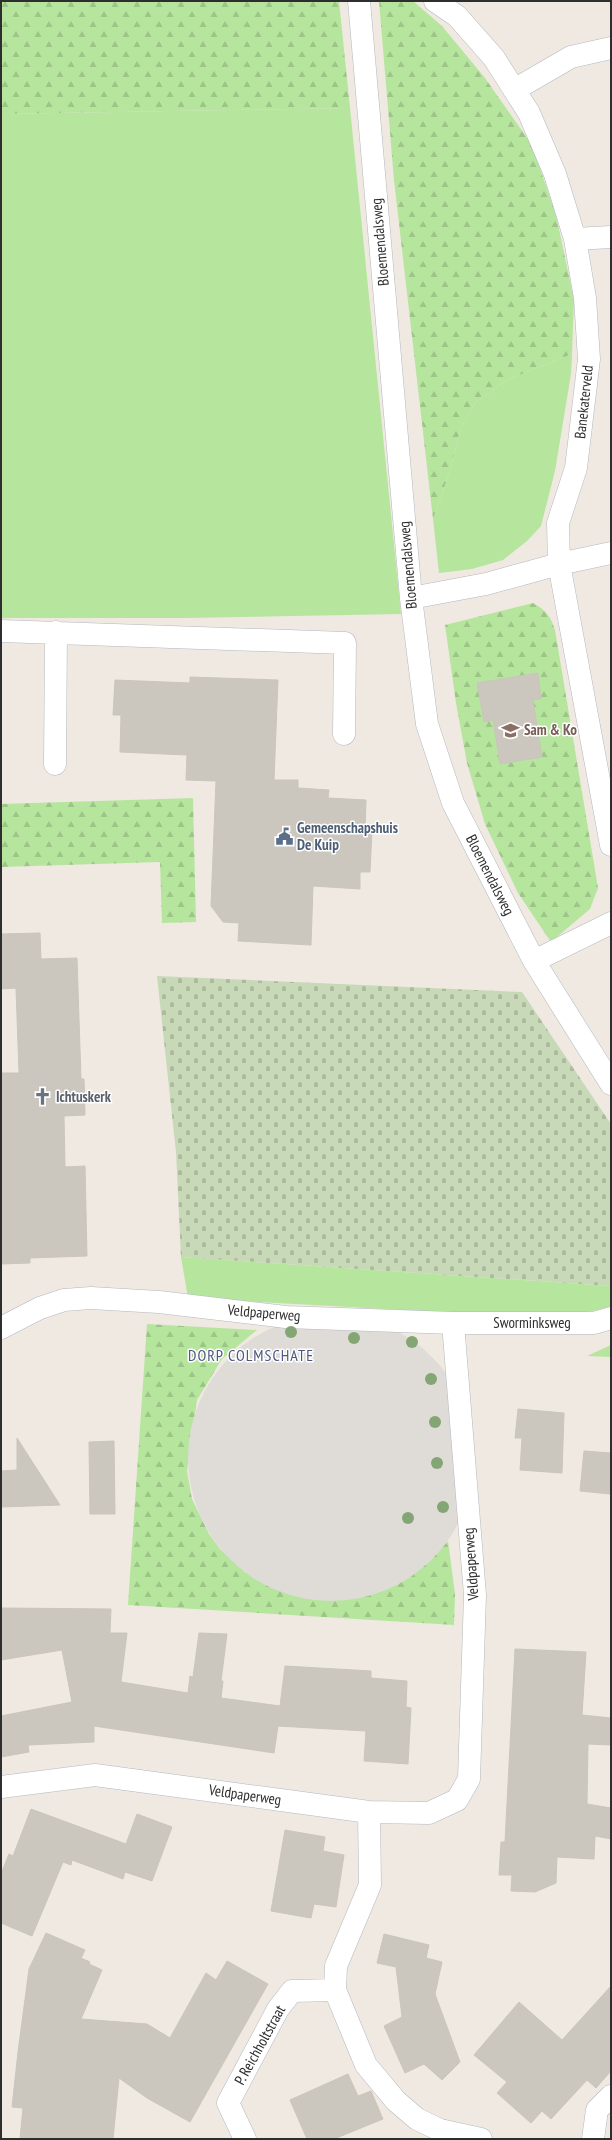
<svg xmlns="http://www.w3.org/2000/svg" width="612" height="2140" font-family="'PT Sans Narrow',sans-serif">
  <defs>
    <pattern id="forest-firs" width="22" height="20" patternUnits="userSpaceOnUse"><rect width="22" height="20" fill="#b6e59e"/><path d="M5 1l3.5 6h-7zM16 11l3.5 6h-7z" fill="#9dc588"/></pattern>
    <pattern id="cemetery-stones" width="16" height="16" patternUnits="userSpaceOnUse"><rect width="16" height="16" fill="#c8d9b8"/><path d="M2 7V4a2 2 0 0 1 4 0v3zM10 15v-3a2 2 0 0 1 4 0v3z" fill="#acbb9e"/></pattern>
  </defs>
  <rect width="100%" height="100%" fill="#efe9e1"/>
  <path fill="#b6e59e" d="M 350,108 L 401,614 L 183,618 L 1,618 L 1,114 Z
    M 572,354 L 571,374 L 555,471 L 541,526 L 527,541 L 503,560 L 472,569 L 439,573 L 433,519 L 450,471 L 461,427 L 475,403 L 507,380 Z
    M 181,1257 L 611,1286 L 611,1307 L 583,1313 L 439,1312 L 188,1298 Z
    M 611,1345 L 611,1357 L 587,1356 Z"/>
  <path fill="url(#forest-firs)" d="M 1,1 L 339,1 L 350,108 L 1,114 Z
    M 379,1 L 413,1 L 442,26 L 485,78 L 532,145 L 556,215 L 574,300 L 572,354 L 507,380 L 475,403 L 461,427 L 450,471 L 433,519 L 394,180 Z
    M 533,603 C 546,610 551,617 555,630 L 598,888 L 590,909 L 551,942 L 518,893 L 485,824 L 467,763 L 456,703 L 445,625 Z
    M 193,798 L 196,922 L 162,923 L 160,862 L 1,867 L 1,804 Z
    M 147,1324 L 257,1330 L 222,1359 L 197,1400 L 187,1471 L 192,1499 L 209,1534 L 220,1549 L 246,1573 L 427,1564 L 448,1541 L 455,1594 L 454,1625 L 128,1605 Z"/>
  <path fill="url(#cemetery-stones)" d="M 157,976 L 522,992 L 611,1124 L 611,1286 L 181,1257 L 176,1152 Z"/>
  <path fill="#dfdcd8" d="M188 1458a143 143 0 1 1 286 0a143 143 0 1 1-286 0Z"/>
  <path fill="#cbc7bf" stroke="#cbc5ba" d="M 538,673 L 541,699 L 533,700 L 542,757 L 500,764 L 493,720 L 484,722 L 477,683 Z
    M 190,677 L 278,680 L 274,780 L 298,780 L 298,788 L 329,790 L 328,798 L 366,800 L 365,830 L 372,830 L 370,872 L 360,872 L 360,889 L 313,886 L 311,945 L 238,941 L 239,923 L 223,922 L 211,906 L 216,781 L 186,780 L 187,755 L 120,752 L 121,715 L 113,715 L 115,680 L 190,683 Z
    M 40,933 L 41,959 L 77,958 L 81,1079 L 84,1079 L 85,1115 L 64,1116 L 65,1167 L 85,1166 L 87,1256 L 30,1258 L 30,1263 L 1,1264 L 1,1073 L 19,1073 L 16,988 L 1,989 L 1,934 Z
    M 518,1409 L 564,1413 L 562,1473 L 520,1470 L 522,1438 L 515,1438 Z
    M 17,1438 L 60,1505 L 1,1507 L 1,1471 L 17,1470 Z
    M 114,1441 L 115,1514 L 90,1514 L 89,1442 Z
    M 584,1451 L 611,1453 L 610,1494 L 580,1491 Z
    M 1,1608 L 111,1609 L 110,1633 L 127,1633 L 121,1682 L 188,1693 L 190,1676 L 193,1677 L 199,1633 L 227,1634 L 221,1681 L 223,1681 L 221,1698 L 280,1706 L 285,1666 L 371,1671 L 371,1678 L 407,1681 L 406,1707 L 411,1708 L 408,1764 L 364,1761 L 366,1731 L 278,1726 L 274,1753 L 94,1726 L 94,1742 L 28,1745 L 29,1752 L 1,1757 L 1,1716 L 72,1702 L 62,1650 L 1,1660 Z
    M 515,1649 L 586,1652 L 582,1715 L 611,1718 L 611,1745 L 588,1744 L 587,1804 L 611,1808 L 611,1839 L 595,1836 L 594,1859 L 557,1857 L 556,1883 L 535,1892 L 511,1891 L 512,1875 L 499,1875 L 501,1842 L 505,1842 Z
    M 31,1809 L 126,1844 L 137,1814 L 172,1827 L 152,1881 L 125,1872 L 123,1879 L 72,1860 L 71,1865 L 63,1862 L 32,1936 L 1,1923 L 1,1874 L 9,1854 L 13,1856 Z
    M 285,1830 L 325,1837 L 323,1851 L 344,1855 L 336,1907 L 314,1904 L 311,1918 L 271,1911 Z
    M 46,1933 L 85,1950 L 81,1958 L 90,1962 L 89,1964 L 102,1970 L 81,2019 L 147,2024 L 170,2038 L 206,1973 L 216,1980 L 227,1961 L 268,1984 L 190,2122 L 147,2098 L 119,2078 L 113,2139 L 20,2139 L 23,2108 L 12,2107 L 18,2052 L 29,1969 Z
    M 384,1934 L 429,1945 L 426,1958 L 442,1962 L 435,1994 L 460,2062 L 442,2080 L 424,2064 L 405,2073 L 384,2026 L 402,2017 L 396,1967 L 377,1963 Z
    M 611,1986 L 611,2071 L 596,2088 L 587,2080 L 551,2119 L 542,2111 L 531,2123 L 497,2093 L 507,2082 L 474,2055 L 519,2002 L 562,2040 Z
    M 348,2074 L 358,2096 L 371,2091 L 383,2119 L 334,2139 L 307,2139 L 290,2100 Z"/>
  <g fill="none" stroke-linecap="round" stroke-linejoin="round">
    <defs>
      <path id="minor" d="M 359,1 L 411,598 L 427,724 L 453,803 L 534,961 L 611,1084
        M 435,1 L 457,16 L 494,58 L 529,113 L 555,174 L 575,239 L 585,298 L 589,359 L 576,468 L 558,523 L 559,564 L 611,845
        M 514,90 L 571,57 L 611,48
        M 575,239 L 611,237
        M 411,598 L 486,584 L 559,564 L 611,553
        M 1,631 L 345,643 L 344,734
        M 55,764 L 56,632
        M 534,961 L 611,923
        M 1,1328 L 40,1308 L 64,1300 L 91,1298 L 159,1302 L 286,1317 L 453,1323 L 594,1323 L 611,1318
        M 1,1787 L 95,1775 L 369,1812 L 429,1813 L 457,1800 L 469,1779 L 475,1595 L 453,1323
        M 369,1812 L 370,1885 L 336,1966 L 335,1990 L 366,2065 L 396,2101 L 417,2119 L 440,2130 L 481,2139
        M 245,2139 L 228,2103 L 278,2009 L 292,1991 L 335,1990
        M 593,2139 L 597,2110 L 611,2096"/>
    </defs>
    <use href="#minor" stroke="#b4b7c1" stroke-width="23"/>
    <use href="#minor" stroke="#fff" stroke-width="22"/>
  </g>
  <g fill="#84a574">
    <circle cx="291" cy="1332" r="6"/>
    <circle cx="354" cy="1338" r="6"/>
    <circle cx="412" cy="1342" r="6"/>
    <circle cx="431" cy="1379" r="6"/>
    <circle cx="435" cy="1422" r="6"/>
    <circle cx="437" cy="1463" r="6"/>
    <circle cx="443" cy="1507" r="6"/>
    <circle cx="408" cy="1518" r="6"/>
  </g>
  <defs>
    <symbol id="school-bare" viewBox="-9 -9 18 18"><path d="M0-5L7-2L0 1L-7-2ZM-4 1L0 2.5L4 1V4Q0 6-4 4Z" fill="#8d6e63" stroke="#fff" stroke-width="2.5" paint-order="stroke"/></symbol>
    <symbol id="civic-bare" viewBox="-9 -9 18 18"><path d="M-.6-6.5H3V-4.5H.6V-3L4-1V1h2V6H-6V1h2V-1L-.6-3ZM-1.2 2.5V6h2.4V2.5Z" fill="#5c6f8a" stroke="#fff" stroke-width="2.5" paint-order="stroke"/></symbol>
    <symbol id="church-bare" viewBox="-9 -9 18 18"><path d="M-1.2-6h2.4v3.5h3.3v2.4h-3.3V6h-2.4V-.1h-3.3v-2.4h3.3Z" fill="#6b7280" stroke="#fff" stroke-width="2.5" paint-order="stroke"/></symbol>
  </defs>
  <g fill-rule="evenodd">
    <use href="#school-bare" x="498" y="718" width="25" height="25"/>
    <use href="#civic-bare" x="272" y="824" width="25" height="25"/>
    <use href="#church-bare" x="30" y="1084" width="25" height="25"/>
  </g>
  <g text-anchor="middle" stroke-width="3" stroke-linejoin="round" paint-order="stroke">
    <g font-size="15" fill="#2e2e2e" stroke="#fff">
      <text transform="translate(380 242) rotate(-95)" y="5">Bloemendalsweg</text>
      <text transform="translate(584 402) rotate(-84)" y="5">Banekaterveld</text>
      <text transform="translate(408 565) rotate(-95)" y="5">Bloemendalsweg</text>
      <text transform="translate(490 875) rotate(63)" y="5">Bloemendalsweg</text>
      <text transform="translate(264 1313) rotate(5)" y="5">Veldpaperweg</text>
      <text x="532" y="1328">Sworminksweg</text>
      <text transform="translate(471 1564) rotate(-94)" y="5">Veldpaperweg</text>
      <text transform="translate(245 1795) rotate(8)" y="5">Veldpaperweg</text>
      <text transform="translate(260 2045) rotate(-61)" y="5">P. Reichholtstraat</text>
    </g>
    <g font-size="15" font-weight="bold" fill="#785e54" stroke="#fff" text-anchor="start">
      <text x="524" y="735">Sam &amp; Ko</text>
    </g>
    <g font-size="15" font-weight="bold" fill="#4e5e75" stroke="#fff" text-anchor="start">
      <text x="297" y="833">Gemeenschapshuis<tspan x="297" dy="17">De Kuip</tspan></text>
    </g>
    <g font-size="15" font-weight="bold" fill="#5b616d" stroke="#fff" text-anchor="start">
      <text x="56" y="1102">Ichtuskerk</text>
    </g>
    <g font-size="16" letter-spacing="1" fill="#4d5680" stroke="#fff">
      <text x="251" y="1361">DORP COLMSCHATE</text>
    </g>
  </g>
  <rect width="612" height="2140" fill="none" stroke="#2e2e2e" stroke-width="4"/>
</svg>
